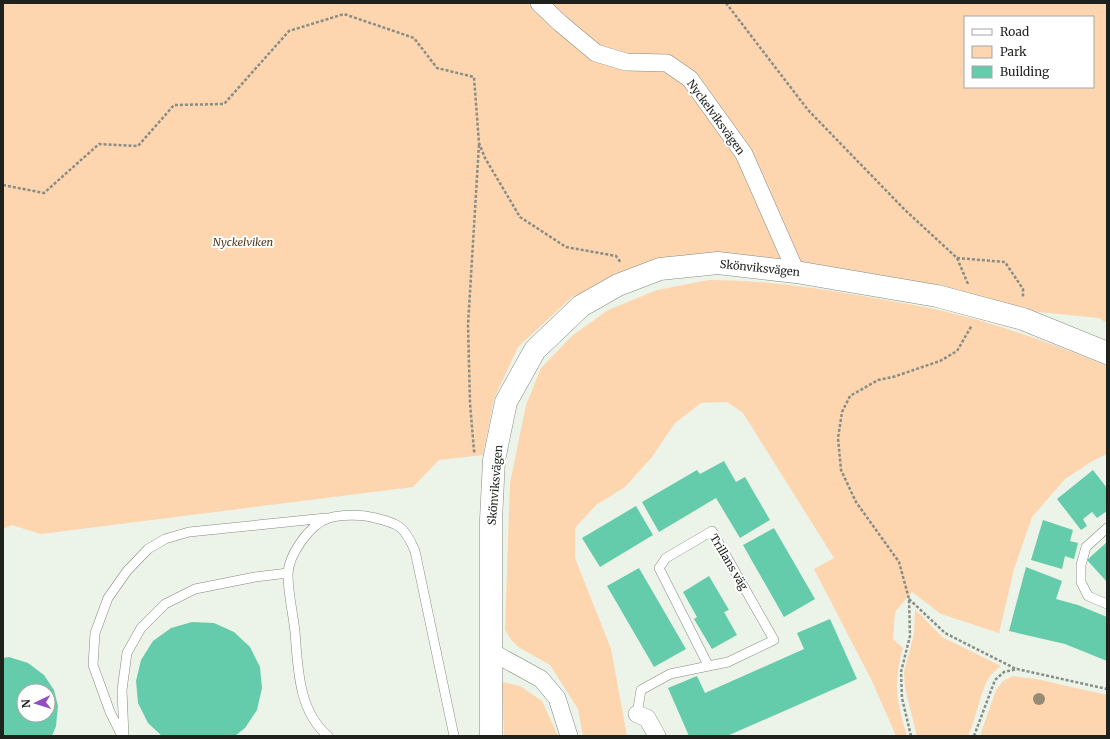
<svg xmlns="http://www.w3.org/2000/svg" width="1110" height="739" font-family="Merriweather,serif">
  <rect width="100%" height="100%" fill="#ecf3e9"/>
  <path fill="#fdd5af" fill-rule="evenodd" d="M 3,3 L 1107,3 L 1107,323 L 1099,318 L 1018,310 L 663,258 L 572,297 L 518,347 L 494,399 L 483,455 L 439,460 L 413,487 L 41,534 L 12,525 L 3,529 ZM 965,17 L 1093,17 L 1093,87 L 965,87 Z
    M 709,280 C 761,280 812,287 863,296 C 890,301 917,305 943,311 C 999,324 1054,344 1107,366 L 1107,454 L 1094,460 L 1065,479 L 1032,517 L 1014,569 L 999,633 L 941,614 L 912,592 L 895,612 L 893,639 L 903,648 C 893,687 896,698 907,736 L 896,736 L 872,681 L 814,569 L 834,558 L 743,413 L 727,402 L 701,403 L 675,423 L 652,457 L 625,487 L 596,505 L 575,528 L 575,558 L 611,649 L 627,736 L 583,736 L 578,709 L 550,665 L 520,648 L 512,641 L 505,630 L 510,483 L 526,405 L 541,368 L 573,335 L 608,310 L 657,290 Z
    M 915,609 L 942,637 L 1001,666 C 998,669 993,672 990,676 C 981,688 976,720 968,736 L 917,736 L 905,688 L 904,672 L 914,634 Z
    M 1013,676 L 1036,679 L 1107,695 L 1107,736 L 980,736 L 996,690 L 1003,681 Z
    M 502,682 L 520,686 L 542,701 L 558,736 L 504,736 Z"/>
  <path fill="#65ccab" fill-rule="evenodd" d="M 724,461 L 736,482 L 745,477 L 770,520 L 740,538 L 716,498 L 659,532 L 642,502 L 697,470 L 700,474 Z
    M 1093,470 L 1107,488 L 1107,511 L 1097,518 L 1092,512 L 1083,519 L 1087,526 L 1081,530 L 1057,499 Z
    M 636,506 L 653,535 L 600,567 L 582,538 Z
    M 1043,520 L 1073,530 L 1070,541 L 1078,543 L 1074,559 L 1065,556 L 1062,569 L 1031,560 Z
    M 774,528 L 815,599 L 784,617 L 743,545 Z
    M 1107,542 L 1107,582 L 1087,560 Z
    M 1026,567 L 1062,581 L 1056,599 L 1078,605 L 1107,617 L 1107,661 L 1065,644 L 1009,631 Z
    M 639,568 L 686,649 L 654,667 L 607,586 Z
    M 709,576 L 729,610 L 724,612 L 737,635 L 712,649 L 694,619 L 697,617 L 683,592 Z
    M 830,619 L 857,679 L 727,736 L 689,736 L 668,688 L 697,676 L 705,693 L 804,649 L 797,633 Z
    M 192,622 L 214,623 L 234,632 L 250,647 L 260,667 L 262,688 L 257,710 L 245,728 L 235,736 L 162,736 L 148,723 L 138,703 L 136,681 L 141,660 L 153,641 L 171,628 Z
    M 9,657 L 28,663 L 44,675 L 54,690 L 58,706 L 56,726 L 52,736 L 3,736 L 3,658 ZM 24,691 L 48,691 L 48,715 L 24,715 Z"/>
  <g fill="none" stroke-linecap="round" stroke-linejoin="round">
    <defs>
      <path id="lane" d="M 1107,528 L 1086,547 L 1081,565 L 1081,582 L 1088,596 L 1107,604
        M 637,714 L 641,690 L 670,674 L 728,662 L 774,640 L 712,531 L 666,558 L 659,568 L 708,665
        M 122,736 L 110,712 L 93,665 L 95,633 L 108,598 L 127,571 L 148,549 L 165,539 L 189,532 L 326,518
        M 124,736 L 122,690 L 127,653 L 141,628 L 165,604 L 195,589 L 255,577 L 288,573
        M 328,736 C 298,711 298,667 295,632 C 293,613 288,593 288,575 C 288,555 310,524 329,518 C 339,515 361,514 371,517 C 398,523 404,525 415,551 L 454,736"/>
      <path id="street" d="M 539,3 L 560,23 L 596,53 L 626,62 L 667,63 L 690,79 L 744,154 L 796,272
        M 490,651 L 541,679 L 557,698 L 569,736
        M 637,714 L 647,718 L 657,736"/>
      <path id="secondary" d="M 491,736 L 491,520 L 494,460 L 506,402 L 535,350 L 581,306 L 618,285 L 660,269 L 718,263 L 796,272 L 937,296 L 1023,319 L 1107,353"/>
    </defs>
    <use href="#lane" stroke="#858b82" stroke-width="10"/>
    <use href="#street" stroke="#858b82" stroke-width="18"/>
    <use href="#secondary" stroke="#858b82" stroke-width="23"/>
    <path stroke="#888d85" stroke-width="2.5" stroke-dasharray="3 2" stroke-linecap="butt" d="M 726,3 L 808,110 L 905,210 L 957,258 L 968,284
      M 3,185 L 44,193 L 99,144 L 138,146 L 174,105 L 224,104 L 289,31 L 344,14 L 414,38 L 437,68 L 474,77 L 479,143 L 485,158 L 520,217 L 566,247 L 616,256 L 621,263
      M 957,258 L 1005,262 L 1023,289 L 1023,298
      M 475,452 L 474,451 L 470,403 L 468,325 L 479,144
      M 909,599 L 945,633 L 1016,669
      M 911,736 L 902,698 L 901,672 L 910,636 L 909,599 L 899,562 L 856,502 L 841,470 L 838,438 L 842,412 L 850,396 L 878,380 L 893,377 L 940,361 L 957,351 L 972,325
      M 974,736 L 995,680 L 1004,672 L 1017,669 L 1107,689"/>
    <use href="#lane" stroke="#fff" stroke-width="9"/>
    <use href="#street" stroke="#fff" stroke-width="17"/>
    <use href="#secondary" stroke="#fff" stroke-width="22"/>
  </g>
  <circle fill="#968b77" cx="1039" cy="699" r="6"/>
  <g text-anchor="middle" stroke-width="4" stroke-linejoin="round" paint-order="stroke">
    <g font-size="11" fill="#1f211d" stroke="#fff">
      <text transform="translate(716 117) rotate(54)" y="4">Nyckelviksvägen</text>
      <text transform="translate(760 268) rotate(6)" y="4">Skönviksvägen</text>
      <text transform="translate(495 485) rotate(-85)" y="4">Skönviksvägen</text>
      <text transform="translate(729 562) rotate(59)" y="4">Trillans väg</text>
    </g>
    <g font-size="11" font-style="italic" fill="#50361a" stroke="#fff">
      <text x="243" y="246">Nyckelviken</text>
    </g>
  </g>
  <rect width="1110" height="739" fill="none" stroke="#1f211d" stroke-width="8"/>
  <rect x="964" y="16" width="130" height="72" fill="#ffffff" stroke="#a5a6a5"/>
  <rect x="972" y="29" width="20" height="6" fill="#ffffff" stroke="#a5a6a5"/>
  <text x="1000" y="36" font-size="12" fill="#1f211d">Road</text>
  <rect x="972" y="46" width="20" height="12" fill="#fdd5af" stroke="#a5a6a5"/>
  <text x="1000" y="56" font-size="12" fill="#1f211d">Park</text>
  <rect x="972" y="66" width="20" height="12" fill="#65ccab" stroke="#a5a6a5"/>
  <text x="1000" y="76" font-size="12" fill="#1f211d">Building</text>
  <g transform="translate(36 703) rotate(266)"><circle r="19" fill="#ffffff" stroke="#a5a6a5"/>
  <path d="M0-3L7 15L0 10L-7 15Z" fill="#914ec2"/>
  <text y="-6" font-size="11" font-weight="bold" text-anchor="middle" fill="#1f211d">N</text>
  </g>
</svg>
